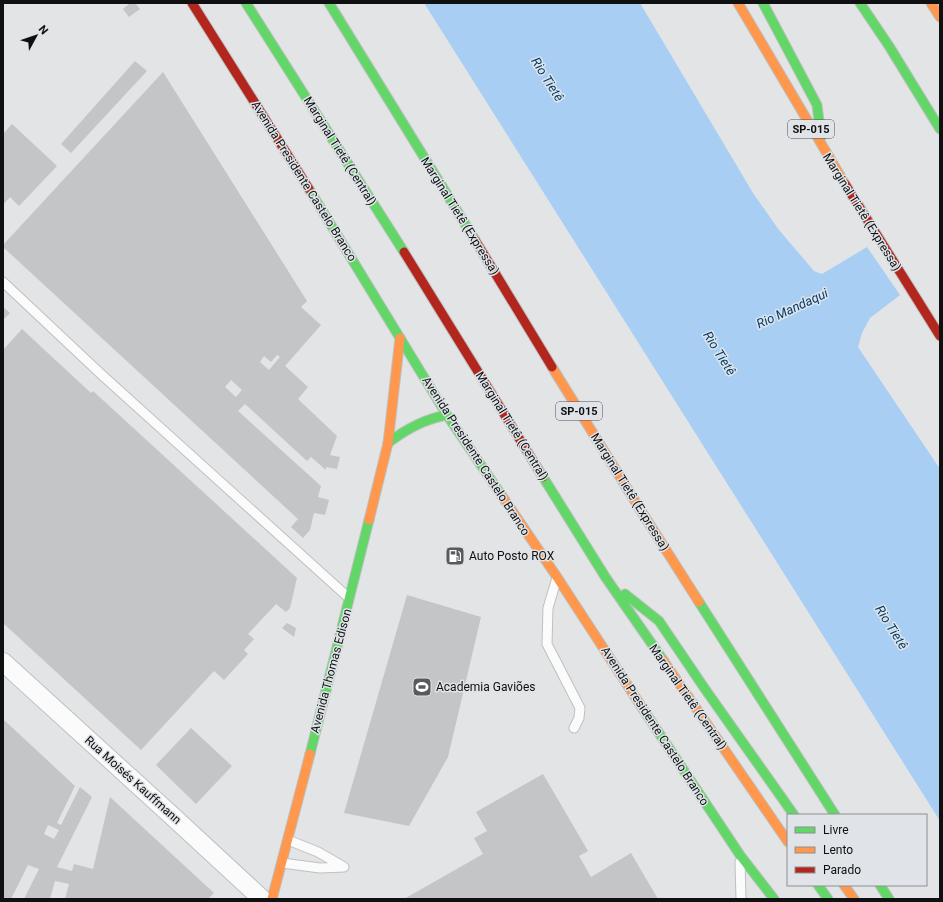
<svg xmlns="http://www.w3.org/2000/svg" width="943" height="902" font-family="Roboto,sans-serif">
  <rect width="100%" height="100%" fill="#e2e4e6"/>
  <path fill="#a9cef4" d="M 424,3 L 640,3 L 753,193 L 779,230 L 814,271 L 822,274 L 867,247 L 900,295 L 870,318 L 862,333 L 858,347 L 940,469 L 940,821 Z"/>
  <path fill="#c3c5c6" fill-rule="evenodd" d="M 130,3 L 135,3 L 140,9 L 129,17 L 123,9 Z
    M 135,61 L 147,71 L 71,153 L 61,144 Z
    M 163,72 L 307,301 L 301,307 L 321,325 L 285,366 L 308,387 L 298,399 L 337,436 L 330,455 L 340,457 L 337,469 L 326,467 L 326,470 L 311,457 L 307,461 L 245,404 L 238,411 L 321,486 L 318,497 L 329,500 L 325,515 L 314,513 L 310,530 L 303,538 L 291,527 L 298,519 L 3,247 L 3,245 ZM 277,355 L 280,357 L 269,370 L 260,362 L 264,356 L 271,362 ZM 231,380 L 242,390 L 236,397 L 225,387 Z
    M 12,124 L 57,166 L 19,206 L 10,197 L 3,205 L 3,134 Z
    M 3,307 L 10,313 L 3,320 Z
    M 22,329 L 91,393 L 93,391 L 297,578 L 290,608 L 286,612 L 276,604 L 248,634 L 254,639 L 244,650 L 248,654 L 224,680 L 214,671 L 141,750 L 3,623 L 3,350 Z
    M 407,595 L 481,617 L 448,757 L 409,826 L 344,813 Z
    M 287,623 L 296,628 L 294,637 L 282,628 Z
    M 3,719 L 75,786 L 57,823 L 61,825 L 80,787 L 92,797 L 57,867 L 72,871 L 74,864 L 93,869 L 110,797 L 214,893 L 208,899 L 65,899 L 69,884 L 55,881 L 50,899 L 24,899 L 39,869 L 28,865 L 11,899 L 3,899 ZM 48,825 L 59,830 L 54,839 L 44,834 Z
    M 191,728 L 232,766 L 196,804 L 156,765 Z
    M 543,774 L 588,851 L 579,856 L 591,877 L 631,853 L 658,899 L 404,899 L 483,854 L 474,838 L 487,831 L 476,812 Z"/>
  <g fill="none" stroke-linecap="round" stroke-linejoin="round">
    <defs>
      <path id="lane" d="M 3,282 L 102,375 L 349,598
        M 556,581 L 548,608 L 547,644 L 580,708 L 579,718 L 574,728
        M 288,840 L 318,852 L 344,867
        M 740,862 L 741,899
        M 282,863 L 320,868 L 344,867"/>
      <path id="street" d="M 3,662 L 170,814 L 262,899"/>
      <path id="fast" d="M 246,3 L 404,252
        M 329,3 L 475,240
        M 763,3 L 817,105 L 821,137
        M 860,3 L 889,46 L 940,129
        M 309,189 L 447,415 L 502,496
        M 388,443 C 406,429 424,419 447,415
        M 543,477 L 606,578 L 663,660
        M 625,594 L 659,621 L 705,689 L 794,815
        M 699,602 L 835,815
        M 643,709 L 740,855 L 774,899
        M 310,754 L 369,520
        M 818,885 L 828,899
        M 880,885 L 889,899"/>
      <path id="slow" d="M 738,3 L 845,184
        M 931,3 L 940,17
        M 552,367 L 638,506 L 699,602
        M 502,496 L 557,577 L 643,709
        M 369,520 L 388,443 L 400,338
        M 663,660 L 788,842
        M 844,885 L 854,899
        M 272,899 L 310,754"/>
      <path id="jam" d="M 192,3 L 309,189
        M 845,184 L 940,336
        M 475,240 L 552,367
        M 404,252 L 543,477"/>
    </defs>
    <use href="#lane" stroke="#bec0c1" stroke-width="11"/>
    <use href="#street" stroke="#bec0c1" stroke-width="20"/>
    <use href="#fast" stroke="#bec0c1" stroke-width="11"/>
    <use href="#slow" stroke="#bec0c1" stroke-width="11"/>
    <use href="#jam" stroke="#bec0c1" stroke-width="11"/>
    <use href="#lane" stroke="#fbfbfb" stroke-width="9"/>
    <use href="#street" stroke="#fbfbfb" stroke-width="18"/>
    <use href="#fast" stroke="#63d668" stroke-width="9"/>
    <use href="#slow" stroke="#ff974d" stroke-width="9"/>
    <use href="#jam" stroke="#b3261e" stroke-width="9"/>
  </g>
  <defs>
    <symbol id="fuel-square" viewBox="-11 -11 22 22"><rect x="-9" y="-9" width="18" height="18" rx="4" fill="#585a5c" stroke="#e0e4e8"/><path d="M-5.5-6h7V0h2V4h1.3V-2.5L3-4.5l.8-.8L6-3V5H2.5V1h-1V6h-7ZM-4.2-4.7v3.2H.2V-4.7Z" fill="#fff"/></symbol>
    <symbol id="stadium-square" viewBox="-11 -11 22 22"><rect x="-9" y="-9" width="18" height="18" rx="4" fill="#585a5c" stroke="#e0e4e8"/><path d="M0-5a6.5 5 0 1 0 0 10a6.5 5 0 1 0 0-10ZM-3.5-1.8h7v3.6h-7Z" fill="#fff"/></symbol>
  </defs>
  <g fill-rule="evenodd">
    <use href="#fuel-square" x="444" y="545" width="22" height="22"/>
    <use href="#stadium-square" x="411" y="676" width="22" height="22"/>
  </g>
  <g text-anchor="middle" stroke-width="3" stroke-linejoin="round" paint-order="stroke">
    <g fill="#e0e4e8" stroke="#4d5052" stroke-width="1">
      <rect x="788" y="120" width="46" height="18" rx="3"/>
      <rect x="556" y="402" width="46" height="18" rx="3"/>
    </g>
    <g font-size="11" font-weight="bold" fill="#0e1011">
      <text x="811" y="133">SP-015</text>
      <text x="579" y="415">SP-015</text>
    </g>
    <g font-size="12" fill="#0e1011" stroke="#e0e4e8">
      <text transform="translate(340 151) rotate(58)" y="4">Marginal Tietê (Central)</text>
      <text transform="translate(304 181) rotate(58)" y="4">Avenida Presidente Castelo Branco</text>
      <text transform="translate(862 212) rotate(58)" y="4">Marginal Tietê (Expressa)</text>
      <text transform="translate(460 216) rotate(58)" y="4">Marginal Tietê (Expressa)</text>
      <text transform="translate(512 426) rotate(58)" y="4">Marginal Tietê (Central)</text>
      <text transform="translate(476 456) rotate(57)" y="4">Avenida Presidente Castelo Branco</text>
      <text transform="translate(630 492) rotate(58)" y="4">Marginal Tietê (Expressa)</text>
      <text transform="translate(331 671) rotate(-75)" y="4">Avenida Thomas Edison</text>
      <text transform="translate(688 697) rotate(55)" y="4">Marginal Tietê (Central)</text>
      <text transform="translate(655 726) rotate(57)" y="4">Avenida Presidente Castelo Branco</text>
      <text transform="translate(133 780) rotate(42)" y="4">Rua Moisés Kauffmann</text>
    </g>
    <g font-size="12" fill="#0e1011" stroke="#e0e4e8" text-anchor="start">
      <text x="469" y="560">Auto Posto ROX</text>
      <text x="436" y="691">Academia Gaviões</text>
    </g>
    <g font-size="13" font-style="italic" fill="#023e6d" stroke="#e0e4e8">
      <text transform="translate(548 79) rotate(58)" y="5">Rio Tietê</text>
      <text transform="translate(792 308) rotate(-25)" y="5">Rio Mandaqui</text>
      <text transform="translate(720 353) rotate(58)" y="5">Rio Tietê</text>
      <text transform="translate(892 627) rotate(58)" y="5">Rio Tietê</text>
    </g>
  </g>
  <rect width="943" height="902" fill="none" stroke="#0e1011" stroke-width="8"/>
  <rect x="787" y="814" width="140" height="72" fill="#e0e4e8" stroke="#8c8f92"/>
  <rect x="795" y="827" width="20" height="6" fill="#63d668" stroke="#8c8f92"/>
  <text x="823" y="834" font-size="12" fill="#0e1011">Livre</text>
  <rect x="795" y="847" width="20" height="6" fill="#ff974d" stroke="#8c8f92"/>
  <text x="823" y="854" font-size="12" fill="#0e1011">Lento</text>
  <rect x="795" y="867" width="20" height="6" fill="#b3261e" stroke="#8c8f92"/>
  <text x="823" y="874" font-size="12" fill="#0e1011">Parado</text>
  <g transform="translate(36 36) rotate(50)" stroke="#e0e4e8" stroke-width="3" paint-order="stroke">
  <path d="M0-3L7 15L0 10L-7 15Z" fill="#0e1011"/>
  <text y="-6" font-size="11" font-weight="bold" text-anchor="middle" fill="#0e1011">N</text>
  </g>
</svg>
